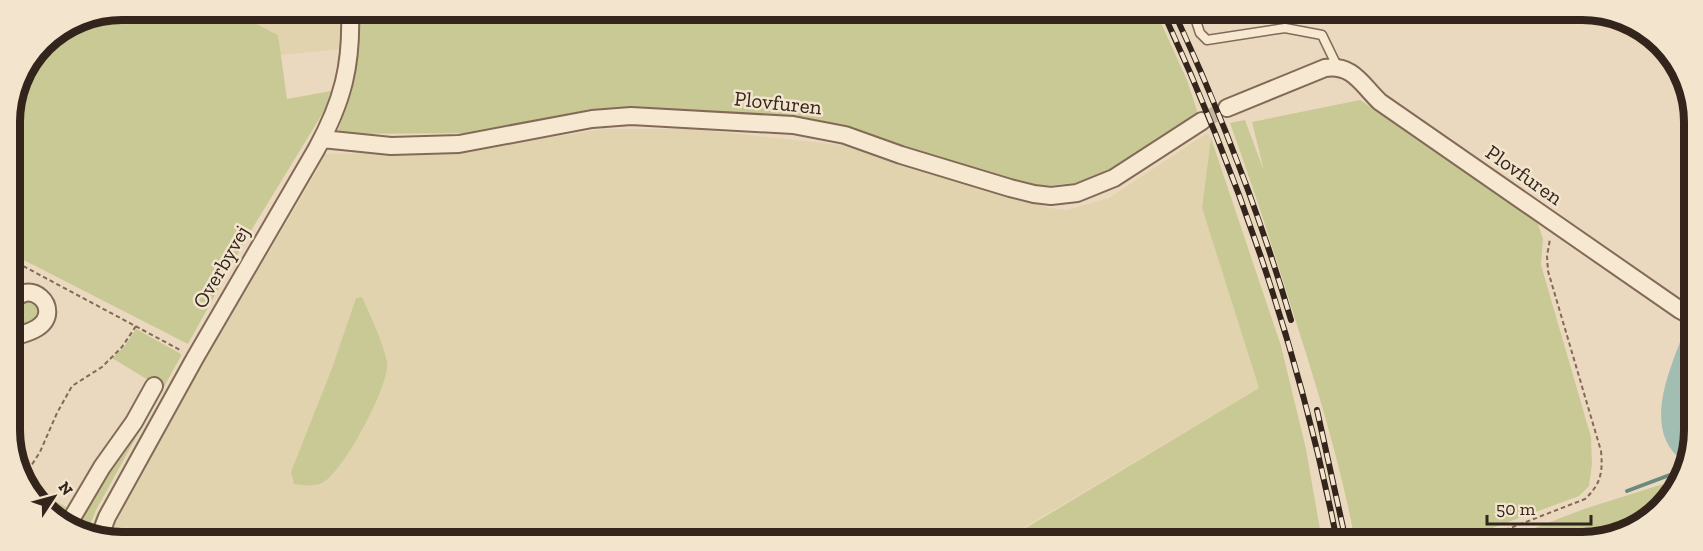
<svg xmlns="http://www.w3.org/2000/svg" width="1703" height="551" font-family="'Zilla Slab',serif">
  <rect width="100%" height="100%" fill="#ebd9bf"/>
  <path fill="#e1d3ad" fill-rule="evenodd" d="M 247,9 L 341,10 L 343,49 L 280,55 L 278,35 L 246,19 Z
    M 605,129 L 693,129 L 841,145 L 1049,208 L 1067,210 L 1109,198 L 1207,133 L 1211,138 L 1202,208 L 1259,388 L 1003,540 L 108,538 L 169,422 L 318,169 L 325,154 L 446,153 ZM 356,298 L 362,298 L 373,321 L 387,364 L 331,371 Z"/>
  <path fill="#c8c994" d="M 122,9 L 234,9 L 233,12 L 278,35 L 287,99 L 331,91 L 324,111 L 246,239 L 188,344 L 10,253 L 9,115 L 42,42 L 79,17 Z
    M 359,10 L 1156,12 L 1187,80 L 1198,114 L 1113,168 L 1091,179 L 1075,183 L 1044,186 L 1003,178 L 866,134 L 658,110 L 571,113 L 479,133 L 337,134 L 352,92 L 358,46 Z
    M 1360,100 L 1510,199 L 1538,224 L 1543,239 L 1541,265 L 1591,437 L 1592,464 L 1589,486 L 1579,496 L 1457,541 L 1385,541 L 1381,532 L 1382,541 L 1355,541 C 1340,461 1316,384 1291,306 C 1272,245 1252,184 1230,123 L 1245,120 L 1264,171 L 1252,122 Z
    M 1211,138 L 1281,346 L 1306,449 L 1322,541 L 1006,540 L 1259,388 L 1202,208 Z
    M 362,297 C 370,315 384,344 387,363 C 390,385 342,474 322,483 C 313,487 304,485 294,484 L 291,472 L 331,371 L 356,298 Z
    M 19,300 L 39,301 L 41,317 L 14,332 L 11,328 L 14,307 Z
    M 136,329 L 181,354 L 181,356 L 96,510 L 86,534 L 73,526 L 158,386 L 112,358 L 124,347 Z
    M 190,356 L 92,538 L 89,536 L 96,516 L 184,357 Z
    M 1690,385 L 1690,432 L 1683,426 L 1684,404 Z
    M 1676,480 L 1650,518 L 1588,542 L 1498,542 L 1584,509 Z
    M 28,486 L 70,509 L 68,514 L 65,513 L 66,510 L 57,506 L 55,512 L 66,516 L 64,520 L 37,504 Z"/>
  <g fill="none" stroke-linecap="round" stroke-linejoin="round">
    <path stroke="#6a8a7f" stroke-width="4" d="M 1627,491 L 1683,470"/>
    <path stroke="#a2bdb2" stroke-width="24" d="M 1690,451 C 1658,429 1679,377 1691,347"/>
    <path stroke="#c6b59e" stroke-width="16" stroke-dasharray="16 8" stroke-linecap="butt" d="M 1202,121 L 1227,108"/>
    <defs>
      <path id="lane" d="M 1193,12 L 1200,33 L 1207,40 L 1285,28 L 1322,35 L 1337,66"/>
      <path id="street" d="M 1227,108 L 1325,68 C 1353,64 1362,85 1380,102 L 1680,310 L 1691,316
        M 322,139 L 391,146 L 459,144 L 592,119 L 631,116 L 793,125 L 845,135 L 901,155 L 1010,188 L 1034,194 L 1051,196 L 1077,193 L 1114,178 L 1202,121
        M 10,307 C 26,272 66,309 37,328 C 29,333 19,335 10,338
        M 69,523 L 102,467 L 134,422 L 154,386
        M 99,538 L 107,517 L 195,358 L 316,150 C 343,101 352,65 350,10"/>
    </defs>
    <use href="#lane" stroke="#836a58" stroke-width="11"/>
    <use href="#street" stroke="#836a58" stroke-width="20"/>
    <path stroke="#836a58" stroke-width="2" stroke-dasharray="4.5 3" stroke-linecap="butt" d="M 10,259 L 182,351
      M 24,477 L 40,452 L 57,413 L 72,386 L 102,367 L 122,347 L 136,326
      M 1477,541 L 1585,499 C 1601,484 1603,472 1601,451 L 1548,271 L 1547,256 L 1550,239"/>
    <use href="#lane" stroke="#f7e8d1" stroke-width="8"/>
    <use href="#street" stroke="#f7e8d1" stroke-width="16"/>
    <defs>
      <path id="rail" d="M 1163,12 C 1241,181 1301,358 1337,541
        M 1174,12 C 1220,111 1260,215 1291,320
        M 1317,410 L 1346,541"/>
    </defs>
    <use href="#rail" stroke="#33251c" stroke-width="6"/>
    <use href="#rail" stroke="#f3e4ce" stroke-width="4" stroke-dasharray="11" stroke-linecap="butt"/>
  </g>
  <g text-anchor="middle" stroke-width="5" stroke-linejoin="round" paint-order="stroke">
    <g font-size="21" fill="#33251c" stroke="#f3e4ce">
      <text transform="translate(778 103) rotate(6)" y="7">Plovfuren</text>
      <text transform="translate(1524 175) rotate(35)" y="7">Plovfuren</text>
      <text transform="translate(221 267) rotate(-60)" y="7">Overbyvej</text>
    </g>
  </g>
  <path d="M0 0H1703V551H0ZM122 20H1582A102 102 0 0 1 1684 122V430A102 102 0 0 1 1582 532H122A102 102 0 0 1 20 430V122A102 102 0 0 1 122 20Z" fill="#f3e4ce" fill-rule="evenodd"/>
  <path fill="none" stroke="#33251c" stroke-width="8" d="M122 20H1582A102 102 0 0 1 1684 122V430A102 102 0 0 1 1582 532H122A102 102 0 0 1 20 430V122A102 102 0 0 1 122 20Z"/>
  <g transform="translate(54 497) rotate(54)" stroke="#f3e4ce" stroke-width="4.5" paint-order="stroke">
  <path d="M0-4.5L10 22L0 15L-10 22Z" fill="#33251c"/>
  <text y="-9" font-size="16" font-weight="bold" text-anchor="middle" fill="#33251c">N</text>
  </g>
  <path d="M1487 515v9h104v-9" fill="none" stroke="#33251c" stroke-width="3"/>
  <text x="1496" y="515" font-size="18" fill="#33251c" stroke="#f3e4ce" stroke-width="4.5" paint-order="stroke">50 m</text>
</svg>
